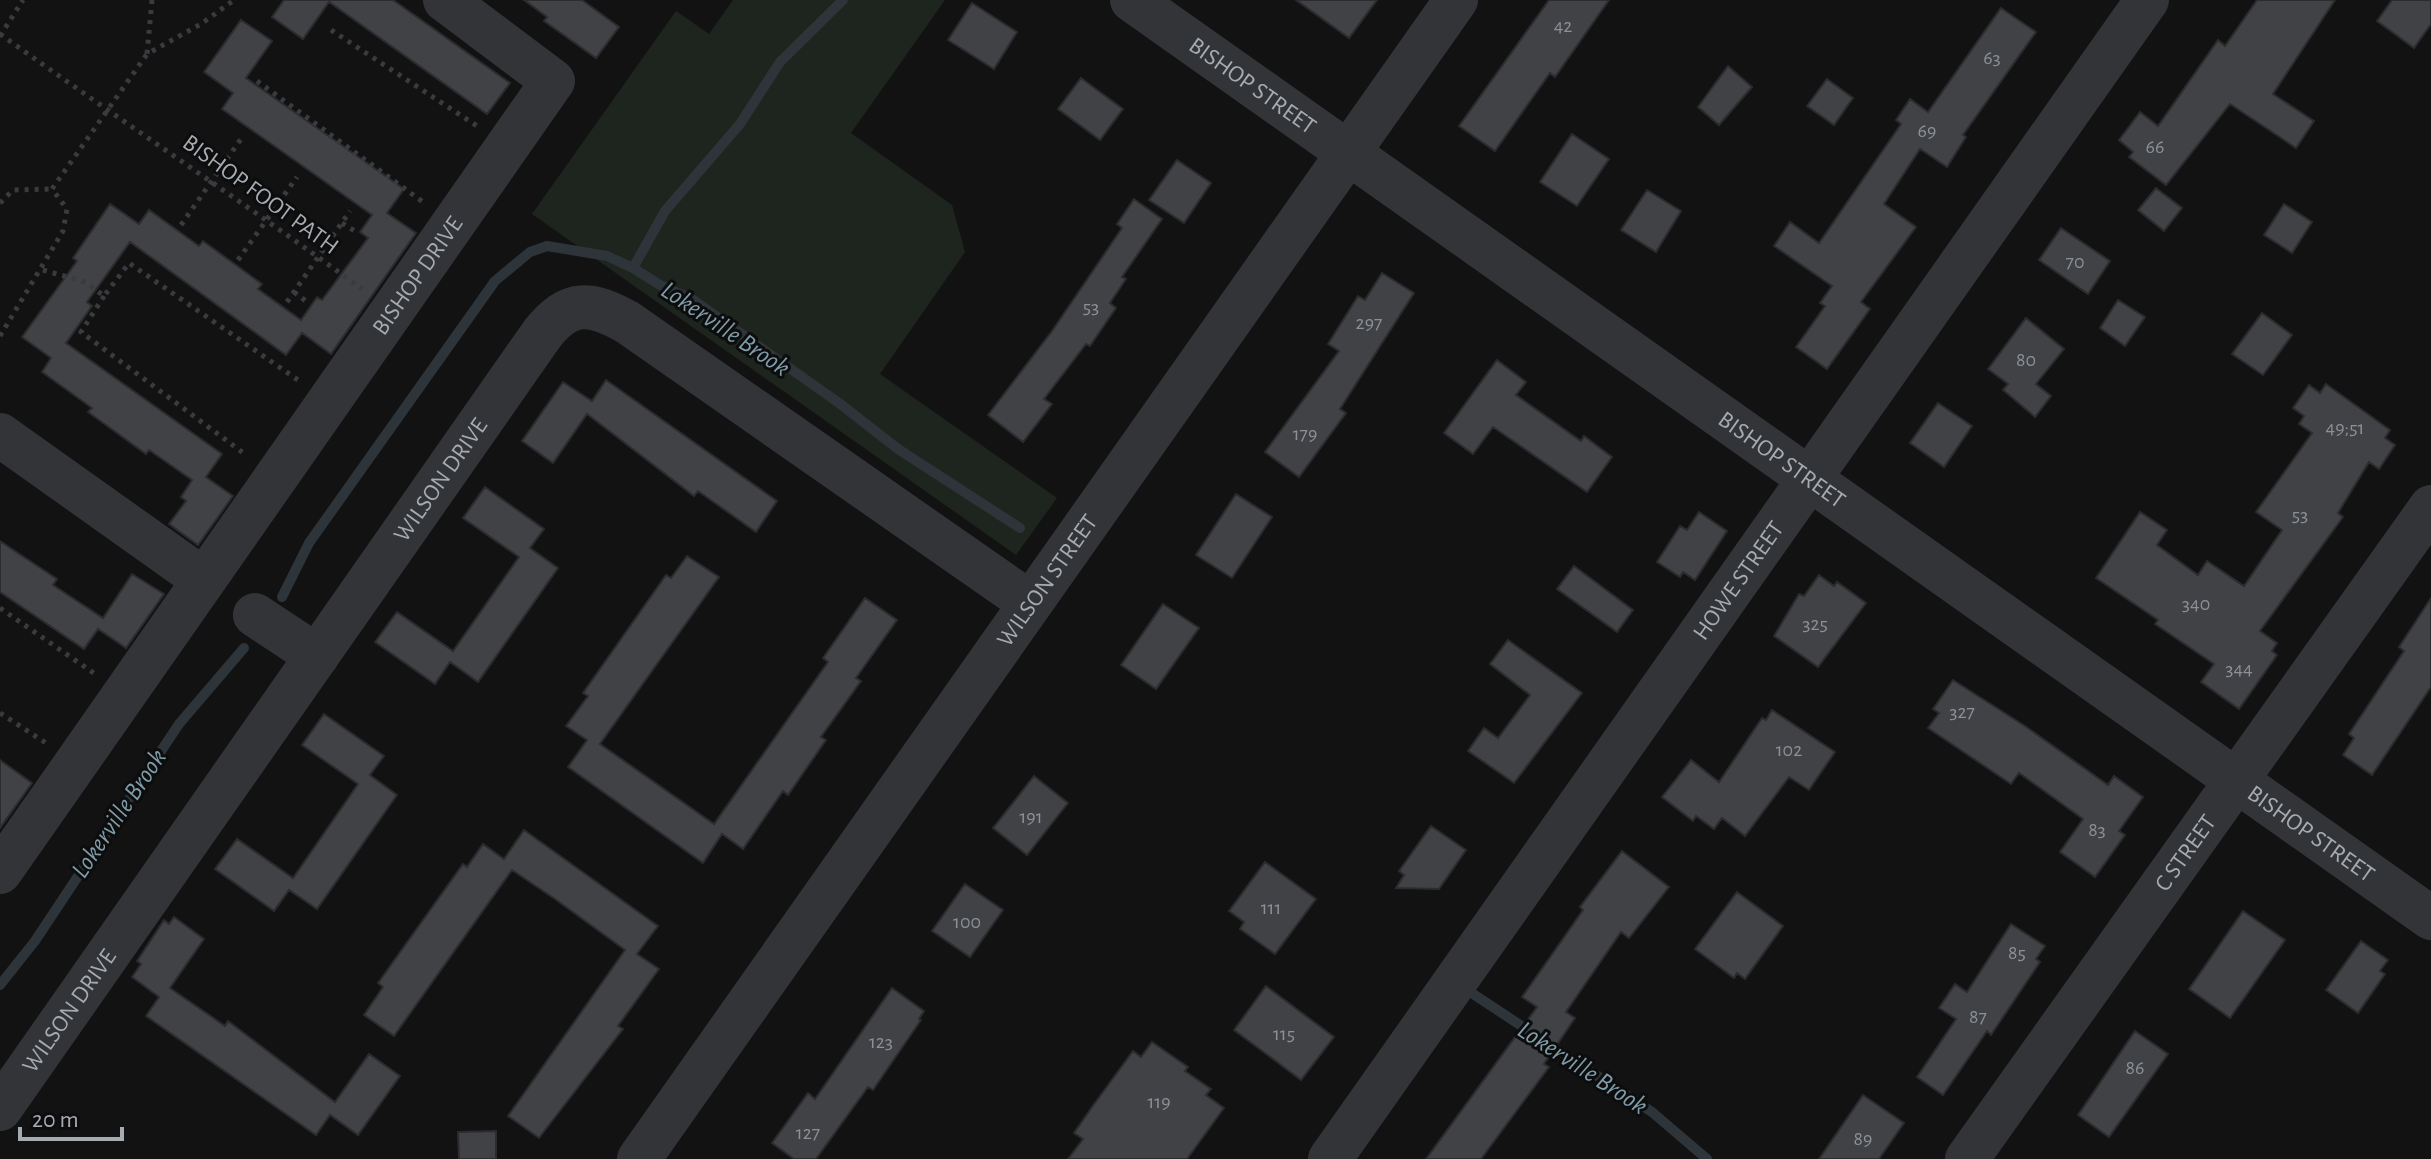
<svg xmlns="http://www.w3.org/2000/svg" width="2431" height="1159" font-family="'Alegreya Sans',sans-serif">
  <rect width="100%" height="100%" fill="#121213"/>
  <path fill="#1e251e" d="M 733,0 L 945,0 L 851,133 L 952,205 L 965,252 L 880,374 L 1057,498 L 1016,555 L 532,214 L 676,11 L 709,34 Z"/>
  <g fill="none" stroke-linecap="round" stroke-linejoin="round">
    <path stroke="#2d353a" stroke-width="10" d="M 633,268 L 665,211 L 740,124 L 780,62 L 843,0
      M 282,597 L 309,543 L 495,281 L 530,252 L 547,246 L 607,256 L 633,268 L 660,285 L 692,299 L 839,403 L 898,449 L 1020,528
      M 0,985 L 35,941 L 179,724 L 244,648
      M 1464,988 L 1652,1112 L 1707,1159"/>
  </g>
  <path fill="#414246" stroke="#2c2c2f" stroke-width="2" d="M 284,0 L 393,0 L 510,83 L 487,114 L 329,2 L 303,39 L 272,17 Z
    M 524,0 L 582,0 L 619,27 L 596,58 L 544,21 L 547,17 Z
    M 1296,0 L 1377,0 L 1349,38 Z
    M 1549,0 L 1609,0 L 1555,77 L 1550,73 L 1495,151 L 1459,126 Z
    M 2257,0 L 2335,0 L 2273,94 L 2314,121 L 2296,148 L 2230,104 L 2166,185 L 2129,157 L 2133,152 L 2119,140 L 2140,112 L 2158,126 L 2218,40 L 2225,46 Z
    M 2392,0 L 2431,0 L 2431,24 L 2414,48 L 2377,21 Z
    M 972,3 L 1017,32 L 994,69 L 948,40 Z
    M 2001,8 L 2036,32 L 1963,135 L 1966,137 L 1947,167 L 1920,149 L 1884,204 L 1916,227 L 1861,302 L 1870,309 L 1827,369 L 1796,347 L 1825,306 L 1820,303 L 1832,286 L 1774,246 L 1790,222 L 1819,243 L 1901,124 L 1896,120 L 1910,99 L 1928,112 Z
    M 241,20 L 272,41 L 246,78 L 404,189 L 387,213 L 416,233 L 331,354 L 302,333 L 286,355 L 130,242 L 87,302 L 92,306 L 66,343 L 222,454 L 206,477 L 233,496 L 198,545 L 169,524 L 186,501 L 181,497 L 192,480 L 149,450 L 146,454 L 88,412 L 92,408 L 42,372 L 51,358 L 22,337 L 77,261 L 73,258 L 110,204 L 139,224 L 149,210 L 199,246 L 203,241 L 262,284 L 258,289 L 301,320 L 317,297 L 322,300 L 368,238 L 360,232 L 372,215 L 222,109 L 233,93 L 204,72 Z
    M 1728,66 L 1752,87 L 1719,125 L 1698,107 Z
    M 1081,78 L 1123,109 L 1100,140 L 1058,109 Z
    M 1827,79 L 1853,98 L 1834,125 L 1807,106 Z
    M 1572,134 L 1609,159 L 1577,206 L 1540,182 Z
    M 1177,160 L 1211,183 L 1184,223 L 1149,200 Z
    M 2156,188 L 2182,208 L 2164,231 L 2138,210 Z
    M 1647,190 L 1681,211 L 1656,252 L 1621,230 Z
    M 1134,199 L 1162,219 L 1122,277 L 1126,279 L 1110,303 L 1116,308 L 1090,346 L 1086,344 L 1044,399 L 1052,404 L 1023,442 L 988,415 L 1052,331 L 1122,228 L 1117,224 Z
    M 2284,204 L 2312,222 L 2292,253 L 2264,235 Z
    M 2061,228 L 2110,261 L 2088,294 L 2039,260 Z
    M 1382,273 L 1414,293 L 1340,409 L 1346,413 L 1299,477 L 1265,452 L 1339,351 L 1328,344 L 1358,296 L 1365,300 Z
    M 2118,300 L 2145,317 L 2125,346 L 2100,328 Z
    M 2262,313 L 2292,335 L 2263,375 L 2232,354 Z
    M 2026,318 L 2064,349 L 2036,384 L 2051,396 L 2035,417 L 2003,390 L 2008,384 L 1988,369 Z
    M 1497,360 L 1526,382 L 1516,395 L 1581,441 L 1584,436 L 1612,457 L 1587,492 L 1493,427 L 1473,454 L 1444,433 Z
    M 606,380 L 777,501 L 756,532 L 698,491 L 694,496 L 587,414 L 553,463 L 522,441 L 563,382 L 592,401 Z
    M 2326,384 L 2390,430 L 2385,438 L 2395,445 L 2379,469 L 2369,462 L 2338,513 L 2343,517 L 2260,631 L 2277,643 L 2272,651 L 2277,655 L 2239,709 L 2201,682 L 2214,664 L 2155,624 L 2158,620 L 2096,578 L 2140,512 L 2167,530 L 2157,545 L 2198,575 L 2207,561 L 2244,586 L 2282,530 L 2256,512 L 2312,433 L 2299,424 L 2304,416 L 2293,408 L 2309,385 L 2320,393 Z
    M 1938,403 L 1972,426 L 1944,467 L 1910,443 Z
    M 485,487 L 544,529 L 530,548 L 558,568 L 478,682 L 450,662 L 435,684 L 375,642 L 397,612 L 453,651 L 519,557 L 463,518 Z
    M 1236,494 L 1272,517 L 1232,578 L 1196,555 Z
    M 1699,512 L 1727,531 L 1695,580 L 1683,572 L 1680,577 L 1657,562 L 1680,526 L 1687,530 Z
    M 0,541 L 57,579 L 53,585 L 103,618 L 132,574 L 164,594 L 126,648 L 98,629 L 84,649 L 0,592 Z
    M 687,556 L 719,577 L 600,744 L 714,824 L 828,662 L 823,658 L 865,598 L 897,620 L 856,678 L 861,681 L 821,737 L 826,740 L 788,795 L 783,791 L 743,849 L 722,834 L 703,863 L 568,767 L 587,740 L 566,726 L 588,696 L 583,693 L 666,575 L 671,578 Z
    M 1574,566 L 1633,610 L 1617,632 L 1557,589 Z
    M 1819,575 L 1834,586 L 1837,582 L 1866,603 L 1818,667 L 1774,636 L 1799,594 L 1804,596 Z
    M 2431,598 L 2431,687 L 2372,775 L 2343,755 L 2354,738 L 2349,734 L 2404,651 L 2399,647 Z
    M 1163,604 L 1199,628 L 1156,689 L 1121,665 Z
    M 1508,640 L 1582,693 L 1514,783 L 1468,751 L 1484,728 L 1498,738 L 1530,695 L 1490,664 Z
    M 1953,680 L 2025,726 L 2108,785 L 2114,776 L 2143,797 L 2119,831 L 2125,835 L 2095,877 L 2060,852 L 2083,819 L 2019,773 L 2011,784 L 1928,728 L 1939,713 L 1933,709 Z
    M 1772,710 L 1835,752 L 1809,790 L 1789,777 L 1745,836 L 1722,818 L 1714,829 L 1696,816 L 1693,821 L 1662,797 L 1691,760 L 1719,782 L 1762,718 L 1766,720 Z
    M 324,714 L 384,756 L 370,775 L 397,795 L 317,909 L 289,890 L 274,911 L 215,869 L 237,839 L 293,878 L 358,784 L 302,745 Z
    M 0,760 L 32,783 L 0,828 Z
    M 1034,776 L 1068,803 L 1027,855 L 993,828 Z
    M 1431,826 L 1466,850 L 1439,889 L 1396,888 L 1404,875 L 1399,871 Z
    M 524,830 L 658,926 L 637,954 L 659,969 L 618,1026 L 623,1029 L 539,1138 L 508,1116 L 625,950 L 555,899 L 512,870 L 394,1036 L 364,1015 L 383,987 L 378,983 L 463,864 L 467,867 L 483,844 L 504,859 Z
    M 1622,851 L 1669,887 L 1629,938 L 1621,932 L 1566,1012 L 1575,1018 L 1544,1064 L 1549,1067 L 1481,1159 L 1426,1159 L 1537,1007 L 1522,997 L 1583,910 L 1580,907 Z
    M 1265,862 L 1316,899 L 1275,954 L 1240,929 L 1244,922 L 1229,911 Z
    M 965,884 L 1003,910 L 970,957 L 932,931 Z
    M 1737,892 L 1783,926 L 1745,979 L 1737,973 L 1734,978 L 1695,949 Z
    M 2243,911 L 2285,940 L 2230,1018 L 2189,989 Z
    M 174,917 L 204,939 L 170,988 L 225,1026 L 228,1021 L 335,1102 L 369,1054 L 400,1076 L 358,1135 L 330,1115 L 316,1135 L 146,1016 L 159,997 L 132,977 L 141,964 L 137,961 L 164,920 L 169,924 Z
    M 2011,924 L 2045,946 L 2036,959 L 2040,962 L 1991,1035 L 1987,1031 L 1943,1095 L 1917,1077 L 1956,1019 L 1939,1008 L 1955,984 L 1967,992 Z
    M 2361,941 L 2388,960 L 2380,971 L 2385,974 L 2358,1013 L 2326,990 Z
    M 1266,986 L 1334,1037 L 1301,1080 L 1234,1030 Z
    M 892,988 L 924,1011 L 919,1019 L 921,1020 L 873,1090 L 868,1087 L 816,1159 L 794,1159 L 772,1143 L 808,1093 L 815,1099 Z
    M 2135,1031 L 2168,1054 L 2109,1137 L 2078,1115 Z
    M 1152,1042 L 1188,1067 L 1185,1071 L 1211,1089 L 1206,1095 L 1224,1108 L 1187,1159 L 1068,1159 L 1083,1139 L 1074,1133 L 1092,1107 L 1133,1051 L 1141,1057 Z
    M 1863,1095 L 1904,1123 L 1879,1159 L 1819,1159 Z
    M 496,1131 L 496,1159 L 459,1159 L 458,1132 Z"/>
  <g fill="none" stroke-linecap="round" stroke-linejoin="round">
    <path stroke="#393b3e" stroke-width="5" stroke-dasharray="4 6" stroke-linecap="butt" d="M 152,0 L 147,54 L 201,24 L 234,0
      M 331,30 L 477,126
      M 0,34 C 120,120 243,202 362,289
      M 0,36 L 23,0
      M 257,81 L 423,202
      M 0,203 L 13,190 L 52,189
      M 342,223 L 358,233
      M 181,225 L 243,136
      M 238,260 L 297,177
      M 43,270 L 85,282 L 104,296 L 129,263 L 298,380
      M 294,292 L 307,302
      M 104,296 L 81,332 L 246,455
      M 287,302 L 350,211
      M 0,336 L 63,231 L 67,209 L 52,189 L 147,54
      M 0,608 L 95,674
      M 0,713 L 46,743"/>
    <g stroke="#333437" stroke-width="44">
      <path id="s1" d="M 1132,0 L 2431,918"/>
      <path d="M 0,435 L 204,580"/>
      <path d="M 255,615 L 317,656"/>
      <path id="s2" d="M 0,872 L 553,81 L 445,0"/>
      <path id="s3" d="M 0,1109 L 542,334 C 569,299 591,302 627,322 L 1030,603"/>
      <path id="s4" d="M 639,1159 L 1456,0"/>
      <path id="s5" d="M 1330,1159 L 2147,0"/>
      <path id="s6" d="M 1967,1159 L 2431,507"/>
    </g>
  </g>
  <g text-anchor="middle" stroke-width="6" stroke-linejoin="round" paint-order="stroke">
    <g font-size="20" fill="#8c9197">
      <text x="1563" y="32">42</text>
      <text x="1992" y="64">63</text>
      <text x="1927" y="137">69</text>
      <text x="2155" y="153">66</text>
      <text x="2075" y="268">70</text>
      <text x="1091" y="313">53</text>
      <text x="1369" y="329">297</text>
      <text x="2026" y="366">80</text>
      <text x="2345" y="434">49;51</text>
      <text x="1305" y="440">179</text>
      <text x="2300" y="521">53</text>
      <text x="2196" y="610">340</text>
      <text x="1815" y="630">325</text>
      <text x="2239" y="675">344</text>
      <text x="1962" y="718">327</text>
      <text x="1789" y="756">102</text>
      <text x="1031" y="823">191</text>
      <text x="2097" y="836">83</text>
      <text x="1271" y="914">111</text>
      <text x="967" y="928">100</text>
      <text x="2017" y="959">85</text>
      <text x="1978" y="1023">87</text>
      <text x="1284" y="1040">115</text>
      <text x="881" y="1048">123</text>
      <text x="2135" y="1074">86</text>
      <text x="1159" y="1108">119</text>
      <text x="808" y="1139">127</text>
      <text x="1863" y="1145">89</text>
    </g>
    <g font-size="24" fill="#a5abb2" stroke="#0d0d0e">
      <text dy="8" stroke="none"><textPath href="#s1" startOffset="148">BISHOP STREET</textPath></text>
      <text transform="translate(261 194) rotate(36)" y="8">BISHOP FOOT PATH</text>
      <text dy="8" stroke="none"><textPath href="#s2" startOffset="728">BISHOP DRIVE</textPath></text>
      <text dy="8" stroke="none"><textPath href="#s1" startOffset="796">BISHOP STREET</textPath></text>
      <text dy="8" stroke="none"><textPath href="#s3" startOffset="768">WILSON DRIVE</textPath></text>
      <text dy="8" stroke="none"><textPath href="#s4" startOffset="708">WILSON STREET</textPath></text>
      <text dy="8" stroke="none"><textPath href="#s5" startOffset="708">HOWE STREET</textPath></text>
      <text dy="8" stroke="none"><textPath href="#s1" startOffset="1444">BISHOP STREET</textPath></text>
      <text dy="8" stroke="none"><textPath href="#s6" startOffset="376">C STREET</textPath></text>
      <text dy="8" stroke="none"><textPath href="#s3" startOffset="120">WILSON DRIVE</textPath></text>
    </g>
    <g font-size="26" font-style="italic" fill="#7f9ca9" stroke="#0d0d0e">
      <text transform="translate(726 328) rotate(34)" y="9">Lokerville Brook</text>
      <text transform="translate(118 813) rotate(-56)" y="9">Lokerville Brook</text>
      <text transform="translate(1583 1067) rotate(33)" y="9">Lokerville Brook</text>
    </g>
  </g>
  <path d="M20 1127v12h102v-12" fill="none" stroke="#a5abb2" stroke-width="4"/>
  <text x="32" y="1127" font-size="24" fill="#a5abb2" stroke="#0d0d0e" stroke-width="6" paint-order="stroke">20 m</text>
</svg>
